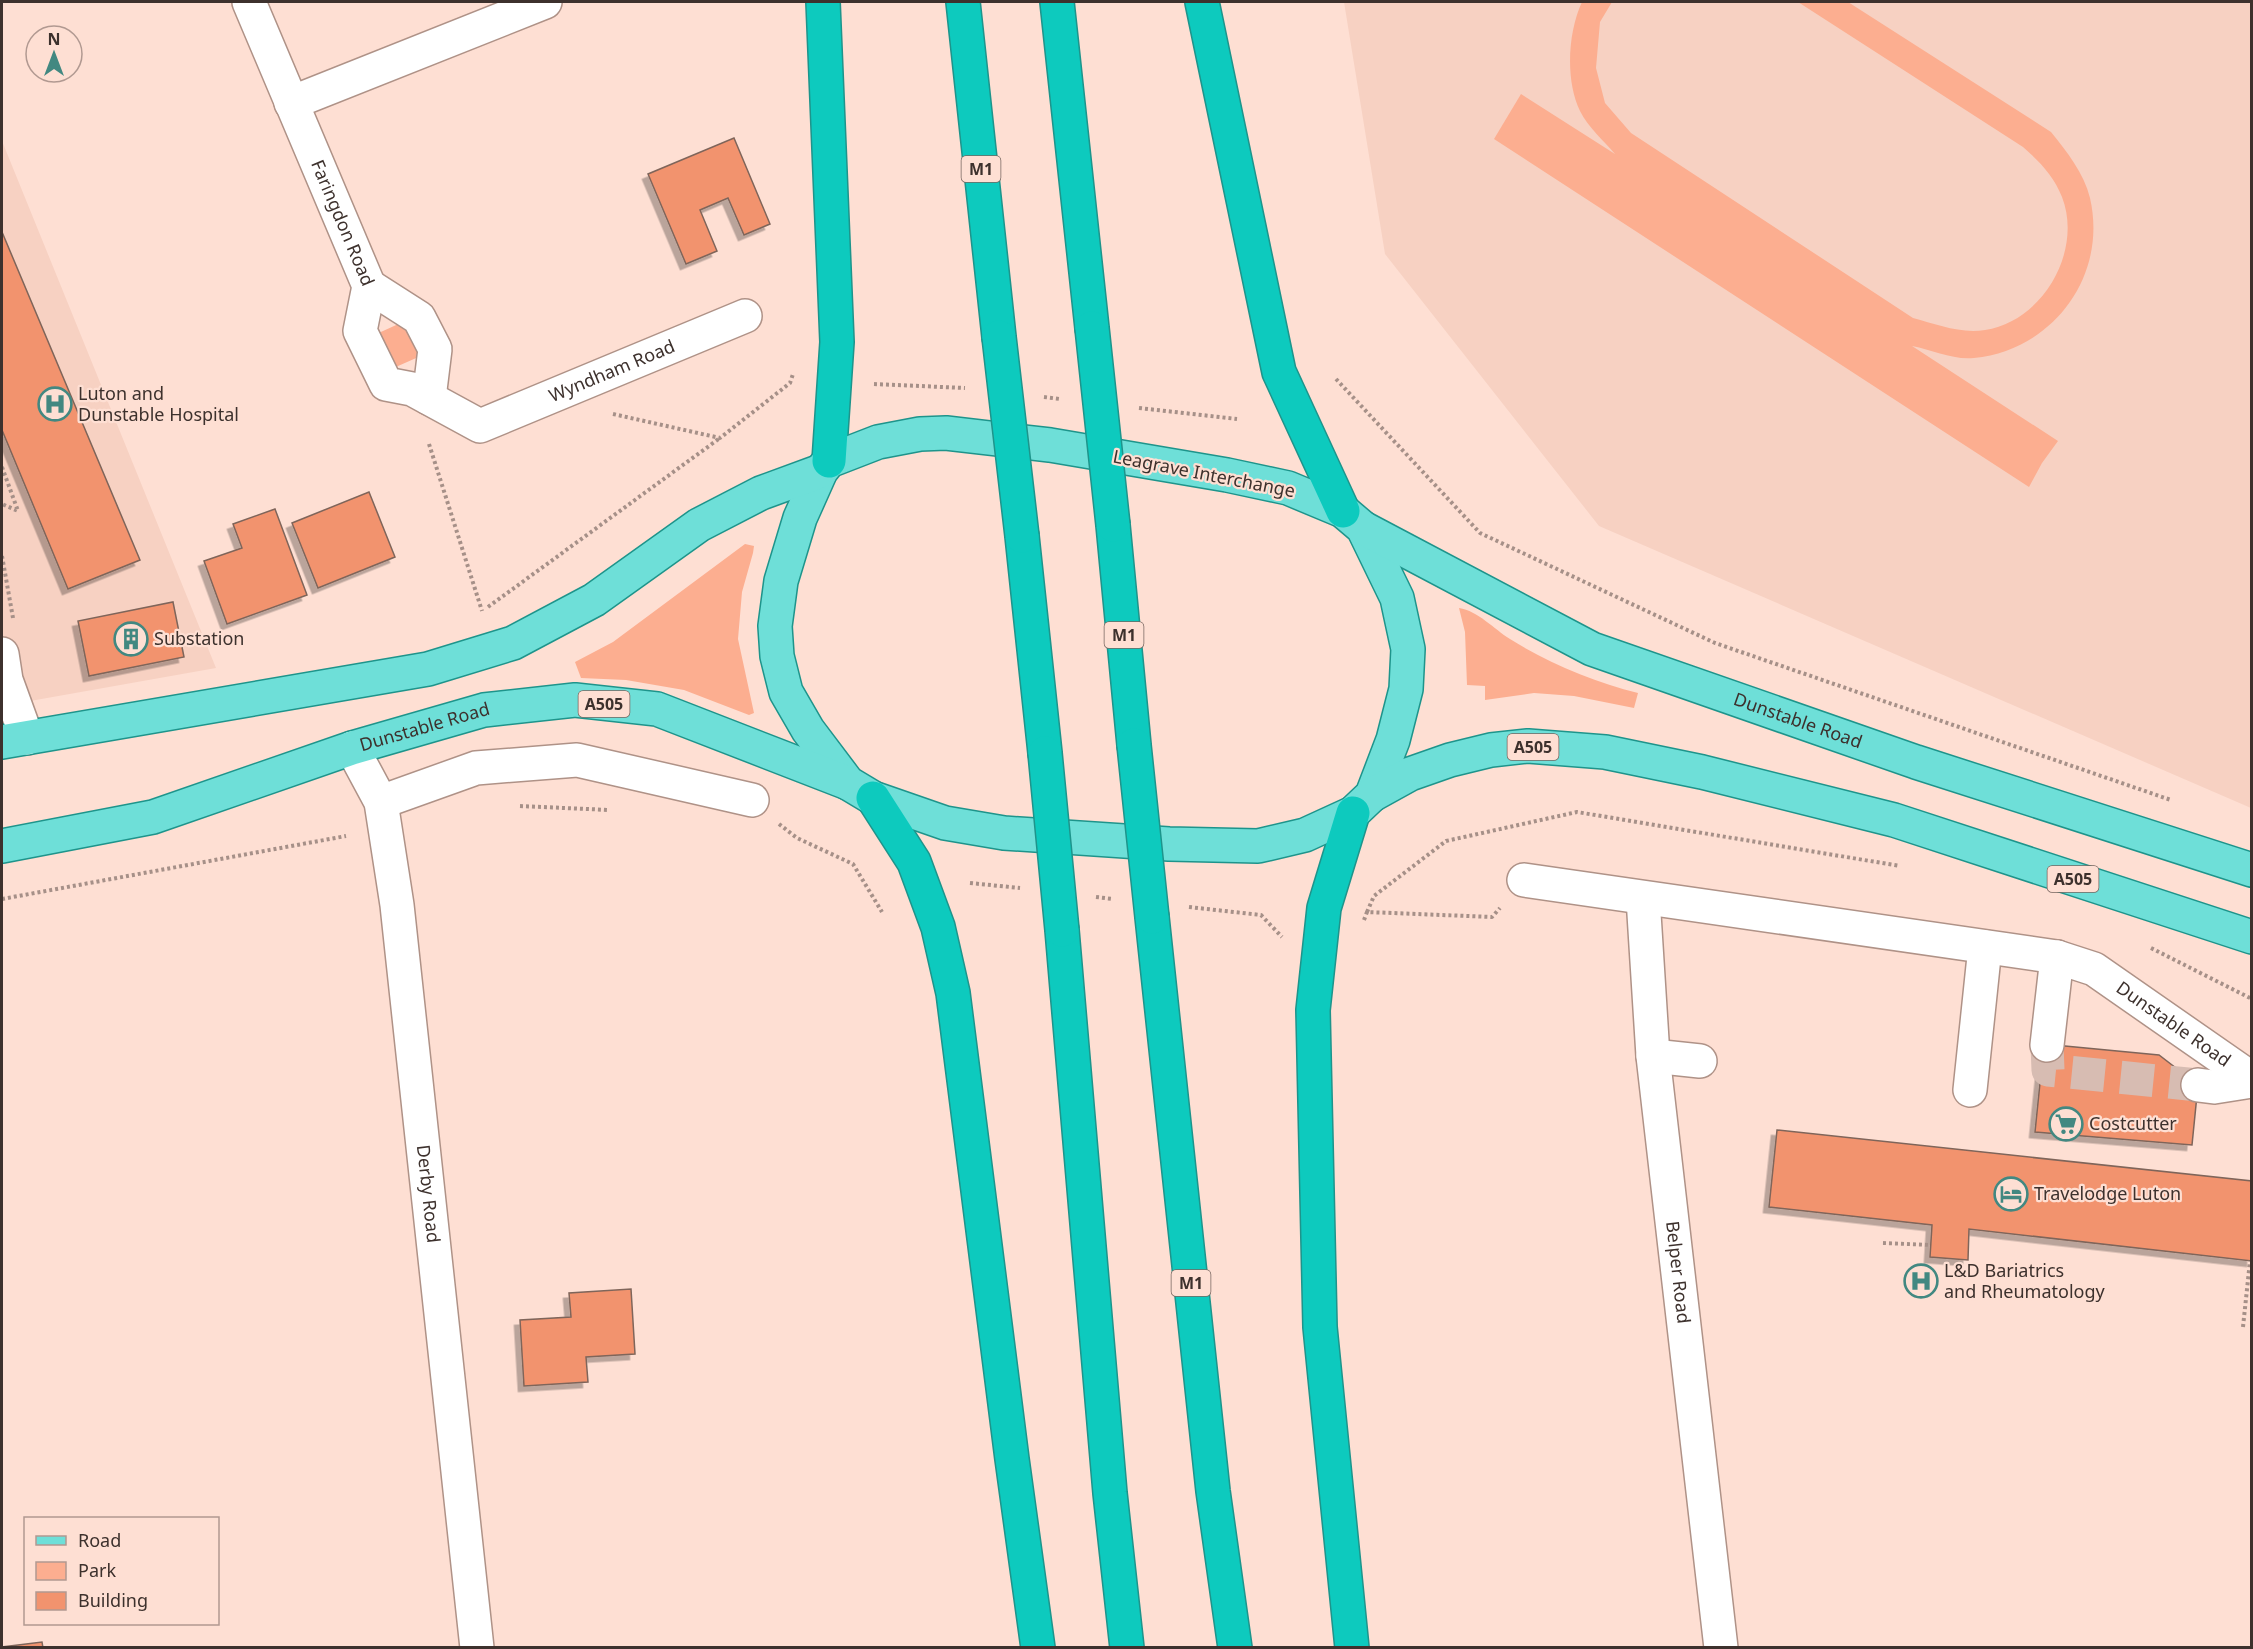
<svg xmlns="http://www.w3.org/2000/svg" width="2253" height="1649" font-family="'Noto Sans',sans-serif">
  <defs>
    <filter id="shadow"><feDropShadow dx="-5.5" dy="5.5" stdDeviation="0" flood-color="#0004"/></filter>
  </defs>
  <rect width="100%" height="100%" fill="#fedfd3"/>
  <path fill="#f7d1c2" d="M 1344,2 L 2251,2 L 2251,808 L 1599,526 L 1385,254 Z
    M 2,141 L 216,668 L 2,706 Z"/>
  <path fill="#fcae90" d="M 1582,2 L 1612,2 L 1600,22 L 1596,68 L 1605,103 L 1631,133 L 1913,318 C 1936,324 1960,334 1985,330 C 2043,321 2083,251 2062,197 C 2054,176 2039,161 2023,147 L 1798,2 L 1848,2 L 2051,132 C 2067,152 2084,173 2090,198 C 2108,276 2053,350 1974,358 C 1952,360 1933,350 1912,346 L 2058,441 L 2042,463 L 2029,487 L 1494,139 L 1521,94 L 1615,154 C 1604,141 1588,127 1580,111 C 1565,80 1568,32 1582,2 Z
    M 405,321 L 423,355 L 389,370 L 372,336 Z
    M 745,544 L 754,546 L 753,553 L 742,592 L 738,639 L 754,713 L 749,715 L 684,690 L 626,680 L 581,678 L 575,662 L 613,642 Z
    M 1459,608 C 1478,611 1494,629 1510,639 C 1548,663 1595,682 1638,693 L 1634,708 L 1574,696 L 1534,693 L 1485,700 L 1485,686 L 1467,685 L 1465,632 Z"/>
  <path fill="#f2936e" stroke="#7f655a" stroke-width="1.5" filter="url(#shadow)" d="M 734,138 L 770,224 L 744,235 L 728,198 L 700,210 L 717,251 L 686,264 L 648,174 Z
    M 2,232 L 140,560 L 68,589 L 2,430 Z
    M 369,492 L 395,557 L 318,588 L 292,523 Z
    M 275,509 L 307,595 L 227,624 L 204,561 L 242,548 L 233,524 Z
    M 173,602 L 184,657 L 89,676 L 78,621 Z
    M 2044,1044 L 2159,1055 L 2198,1085 L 2192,1145 L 2035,1132 Z
    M 1777,1130 L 2252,1181 L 2252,1261 L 1969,1229 L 1968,1260 L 1930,1257 L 1932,1225 L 1769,1207 Z
    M 631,1289 L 635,1354 L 586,1357 L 588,1382 L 524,1386 L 520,1320 L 571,1317 L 569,1293 Z
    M 42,1642 L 43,1648 L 2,1648 L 2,1647 Z"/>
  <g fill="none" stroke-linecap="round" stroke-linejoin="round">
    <path stroke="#d7bcb2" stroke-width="33" stroke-dasharray="33 16" stroke-linecap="butt" d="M 2047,1045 L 2048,1070 L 2198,1085"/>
    <defs>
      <g id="minor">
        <path id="s1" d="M 249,2 L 369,286 L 360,331 L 386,384 L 412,389 L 480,426 L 745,316"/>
        <path d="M 291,103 L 545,2"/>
        <path d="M 369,286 L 419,318 L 435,349 L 429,398"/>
        <path d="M 2,654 L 6,680 L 27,738"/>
        <path id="s2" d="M 352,748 L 381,802 L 397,905 L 477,1648"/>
        <path d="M 381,802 L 476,768 L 577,760 L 752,800"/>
        <path id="s3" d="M 1524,880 L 2057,957 L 2094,969 L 2252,1079"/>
        <path id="s4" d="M 1643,898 L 1653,1056 L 1721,1648"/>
        <path d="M 2047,1045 L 2057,957"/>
        <path d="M 1653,1056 L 1700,1061"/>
        <path d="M 2198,1085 L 2214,1087 L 2252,1081"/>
        <path d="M 1970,1090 L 1985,947"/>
      </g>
      <g id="major">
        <path d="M 946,433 L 1050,445 L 1227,475 L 1288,488 L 1343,511 L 1363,528 L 1397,598 L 1408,649 L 1406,689 L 1393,740 L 1372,795 L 1353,813 L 1305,835 L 1258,846 L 1169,844 L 1004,833 L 945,823 L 873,798 L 848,783 L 808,730 L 786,692 L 777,656 L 775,626 L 781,581 L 800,518 L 821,471 L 829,461 L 878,442 L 920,434 Z"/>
        <path id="s5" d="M 1363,528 L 1592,649 L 1916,762 L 2252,870"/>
        <path d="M 2,742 L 428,669 L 513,643 L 594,600 L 699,525 L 761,493 L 821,471"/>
        <path d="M 1372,795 L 1410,774 L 1450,760 L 1491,750 L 1528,746 L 1605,752 L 1702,772 L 1894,820 L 2252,937"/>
        <path id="s6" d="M 2,846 L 153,817 L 352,748 L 484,710 L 575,700 L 657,709 L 848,783"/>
      </g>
      <path id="highway" d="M 823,2 L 837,342 L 829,461
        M 963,2 L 999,337
        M 1057,2 L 1092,328
        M 1202,2 L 1279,372 L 1343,511
        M 1113,525 L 1134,745
        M 1022,536 L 1045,753
        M 873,798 L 914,862 L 938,927 L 953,993 L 1012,1459 L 1038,1648
        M 1152,917 L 1213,1491 L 1235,1648
        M 1062,930 L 1110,1493 L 1127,1648
        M 1352,1648 L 1320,1327 L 1313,1010 L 1324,908 L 1353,813"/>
    </defs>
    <use href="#minor" stroke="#af9287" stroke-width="36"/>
    <use href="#major" stroke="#1e948b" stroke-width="36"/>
    <use href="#highway" stroke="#1e948b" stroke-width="36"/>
    <path stroke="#a69088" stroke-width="4" stroke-dasharray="3 3" stroke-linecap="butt" d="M 1336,379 L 1480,533 L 1715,643 L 2171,800
      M 874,384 L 965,388
      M 1044,397 L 1060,399
      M 1139,408 L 1237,419
      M 613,414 L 720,438 L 790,383 L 793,374
      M 429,444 L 482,611
      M 2,467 L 18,511 L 2,504
      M 2,556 L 13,618
      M 488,607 L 720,438
      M 520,806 L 609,810
      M 779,824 L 797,838 L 853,864 L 882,912
      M 970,883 L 1020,888
      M 1096,897 L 1113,899
      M 2,899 L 346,836
      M 1189,907 L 1261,915 L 1282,937
      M 1367,912 L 1374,896 L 1446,841 L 1577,812 L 1900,866
      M 1364,920 L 1367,912 L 1492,917 L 1500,908
      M 2151,948 L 2252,999
      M 1883,1243 L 1931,1245
      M 2243,1327 L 2250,1261"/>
    <use href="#minor" stroke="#fff" stroke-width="33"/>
    <use href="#major" stroke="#6edfd8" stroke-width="33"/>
    <use href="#highway" stroke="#0dcabe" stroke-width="33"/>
    <defs>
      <path id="highway-bridge" d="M 1092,328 L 1113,525
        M 999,337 L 1022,536
        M 1134,745 L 1152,917
        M 1045,753 L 1062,930"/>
    </defs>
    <use href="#highway-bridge" stroke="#1e948b" stroke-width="36" stroke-linecap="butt"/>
    <use href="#highway-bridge" stroke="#0dcabe" stroke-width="33"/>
  </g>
  <defs>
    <symbol id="hospital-ring" viewBox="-11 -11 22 22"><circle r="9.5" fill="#fedfd3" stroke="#428881" stroke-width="1.5"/><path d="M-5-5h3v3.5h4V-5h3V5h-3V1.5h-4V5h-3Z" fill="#428881"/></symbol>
    <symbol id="building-ring" viewBox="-11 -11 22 22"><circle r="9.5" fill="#fedfd3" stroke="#428881" stroke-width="1.5"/><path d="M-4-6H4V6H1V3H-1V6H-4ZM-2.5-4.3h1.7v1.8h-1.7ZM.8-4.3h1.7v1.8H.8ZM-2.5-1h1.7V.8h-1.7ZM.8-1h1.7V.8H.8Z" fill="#428881"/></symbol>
    <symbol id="supermarket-ring" viewBox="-11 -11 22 22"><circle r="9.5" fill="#fedfd3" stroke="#428881" stroke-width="1.5"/><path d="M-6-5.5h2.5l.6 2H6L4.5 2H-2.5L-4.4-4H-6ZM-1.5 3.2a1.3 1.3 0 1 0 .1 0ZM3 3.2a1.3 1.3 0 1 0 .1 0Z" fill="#428881"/></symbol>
    <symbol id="hotel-ring" viewBox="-11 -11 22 22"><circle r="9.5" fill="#fedfd3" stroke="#428881" stroke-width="1.5"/><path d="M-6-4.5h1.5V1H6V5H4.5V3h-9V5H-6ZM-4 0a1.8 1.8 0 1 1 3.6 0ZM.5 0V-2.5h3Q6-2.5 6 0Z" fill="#428881"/></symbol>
  </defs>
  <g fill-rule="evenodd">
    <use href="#hospital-ring" x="36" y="385" width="38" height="38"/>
    <use href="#building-ring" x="112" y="620" width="38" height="38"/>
    <use href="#supermarket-ring" x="2047" y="1105" width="38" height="38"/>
    <use href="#hotel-ring" x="1992" y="1175" width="38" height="38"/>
    <use href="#hospital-ring" x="1902" y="1262" width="38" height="38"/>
  </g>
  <g text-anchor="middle" stroke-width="4.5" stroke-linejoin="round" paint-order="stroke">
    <g fill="#fedfd3" stroke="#77655f" stroke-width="1.5">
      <rect x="961.5" y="156" width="39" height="26" rx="4.5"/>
      <rect x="1104.5" y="622" width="39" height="26" rx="4.5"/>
      <rect x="578.5" y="691" width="51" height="26" rx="4.5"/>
      <rect x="1507.5" y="734" width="51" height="26" rx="4.5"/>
      <rect x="2047.5" y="866" width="51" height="26" rx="4.5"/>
      <rect x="1171.5" y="1270" width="39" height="26" rx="4.5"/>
    </g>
    <g font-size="16" font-weight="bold" fill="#3d312d">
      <text x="981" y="175">M1</text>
      <text x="1124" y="641">M1</text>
      <text x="604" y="710">A505</text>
      <text x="1533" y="753">A505</text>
      <text x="2073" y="885">A505</text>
      <text x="1191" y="1289">M1</text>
    </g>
    <g font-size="18" fill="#3d312d" stroke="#fedfd3">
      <text dy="6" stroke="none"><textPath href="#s1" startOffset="240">Faringdon Road</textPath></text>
      <text dy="6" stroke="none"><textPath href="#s1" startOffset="660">Wyndham Road</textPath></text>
      <text transform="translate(1204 474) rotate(11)" y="6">Leagrave Interchange</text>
      <text dy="6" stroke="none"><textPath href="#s5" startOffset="477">Dunstable Road</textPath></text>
      <text dy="6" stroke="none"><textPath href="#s6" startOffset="440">Dunstable Road</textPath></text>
      <text dy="6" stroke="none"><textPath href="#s3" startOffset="674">Dunstable Road</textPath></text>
      <text dy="6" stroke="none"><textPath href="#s2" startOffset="456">Derby Road</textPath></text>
      <text dy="6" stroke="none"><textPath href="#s4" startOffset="376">Belper Road</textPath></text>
    </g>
    <g font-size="18" fill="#3d312d" stroke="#fedfd3" text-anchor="start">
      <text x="78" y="400">Luton and<tspan x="78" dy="21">Dunstable Hospital</tspan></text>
      <text x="154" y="645">Substation</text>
      <text x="2089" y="1130">Costcutter</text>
      <text x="2034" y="1200">Travelodge Luton</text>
      <text x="1944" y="1277">L&amp;D Bariatrics<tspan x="1944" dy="21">and Rheumatology</tspan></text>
    </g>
  </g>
  <rect width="2253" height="1649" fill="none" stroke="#3d312d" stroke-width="6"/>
  <rect x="24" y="1517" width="195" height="108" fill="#fedfd3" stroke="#b19991" stroke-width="1.5"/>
  <rect x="36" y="1536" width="30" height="9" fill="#6edfd8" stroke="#b19991" stroke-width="1.5"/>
  <text x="78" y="1547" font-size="18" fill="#3d312d">Road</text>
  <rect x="36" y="1562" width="30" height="18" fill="#fcae90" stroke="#b19991" stroke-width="1.5"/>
  <text x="78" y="1577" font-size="18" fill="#3d312d">Park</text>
  <rect x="36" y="1592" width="30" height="18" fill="#f2936e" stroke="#b19991" stroke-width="1.5"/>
  <text x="78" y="1607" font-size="18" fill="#3d312d">Building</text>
  <g transform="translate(54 54)"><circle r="28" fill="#fedfd3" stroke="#b19991" stroke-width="1.5"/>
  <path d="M0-4.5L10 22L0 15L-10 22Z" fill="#428881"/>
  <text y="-9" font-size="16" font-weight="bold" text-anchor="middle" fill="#3d312d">N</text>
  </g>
</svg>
